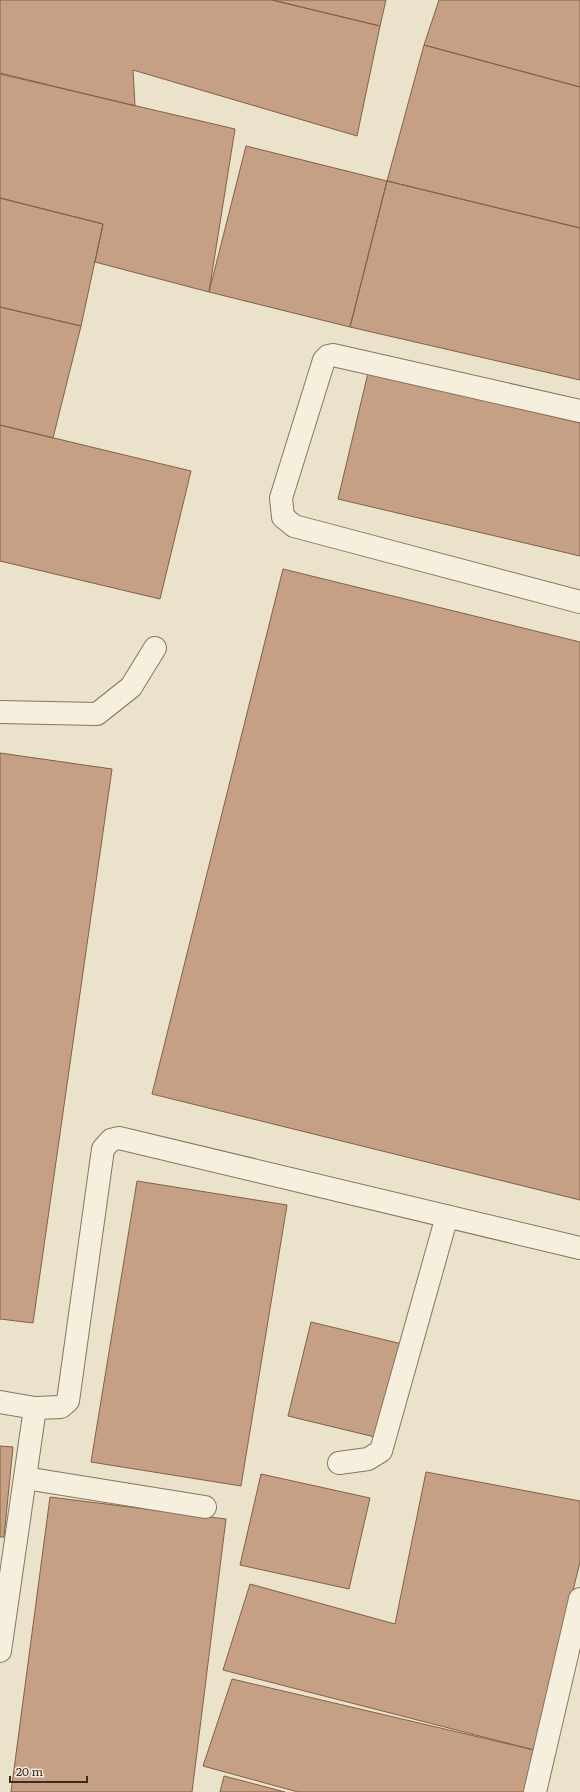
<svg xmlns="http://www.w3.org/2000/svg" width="580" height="1792" font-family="Literata,serif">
  <rect width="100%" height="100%" fill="#ebe2cb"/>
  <path fill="#c5a084" stroke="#836048" d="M 0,0 L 272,0 L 380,26 L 357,136 L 133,70 L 135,106 L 0,73 Z
    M 272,0 L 386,0 L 380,26 Z
    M 439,0 L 580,0 L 580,87 L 424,45 Z
    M 424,45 L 580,87 L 580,228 L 387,181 Z
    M 0,74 L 235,129 L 209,292 L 95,262 L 103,224 L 0,198 Z
    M 246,146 L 387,181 L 350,327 L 209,292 Z
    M 387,181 L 580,228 L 580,380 L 350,327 Z
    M 0,198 L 103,224 L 81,326 L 0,307 Z
    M 0,307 L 81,326 L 53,438 L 0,425 Z
    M 368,373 L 580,423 L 580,556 L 338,499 Z
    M 0,425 L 191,471 L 160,599 L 0,561 Z
    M 283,569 L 580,642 L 580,1200 L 152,1094 Z
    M 0,753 L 112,769 L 33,1323 L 0,1319 Z
    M 137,1181 L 287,1205 L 241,1486 L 91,1462 Z
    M 311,1322 L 402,1344 L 379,1438 L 288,1416 Z
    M 0,1446 L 13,1447 L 4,1537 L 0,1537 Z
    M 426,1472 L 580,1501 L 580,1562 L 534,1750 L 223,1670 L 250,1584 L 395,1624 Z
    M 261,1474 L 370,1498 L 349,1589 L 240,1565 Z
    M 50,1497 L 226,1519 L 192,1792 L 11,1792 Z
    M 232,1679 L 534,1750 L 525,1792 L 298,1792 L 203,1766 Z
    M 224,1776 L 285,1792 L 220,1792 Z"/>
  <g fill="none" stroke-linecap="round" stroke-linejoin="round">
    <defs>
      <path id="minor" d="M 580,411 L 333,355 L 328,356 L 324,360 L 281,498 L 283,517 L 294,526 L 580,602
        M 0,712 L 97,714 L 131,687 L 155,648
        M 0,1402 L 35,1408 L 61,1407 L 68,1401 L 103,1149 L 111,1140 L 119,1138 L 580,1248
        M 339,1463 L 368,1459 L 381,1451 L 447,1216
        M 25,1478 L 205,1507
        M 0,1651 L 35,1408
        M 535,1792 L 580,1599"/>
    </defs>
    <use href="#minor" stroke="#867560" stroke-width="24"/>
    <use href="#minor" stroke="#f6efdd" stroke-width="22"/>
  </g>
  <path d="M10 1776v6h77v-6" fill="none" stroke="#382d22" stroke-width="2"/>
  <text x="16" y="1776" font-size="12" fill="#382d22" stroke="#f3ecda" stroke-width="3" paint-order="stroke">20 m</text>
</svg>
